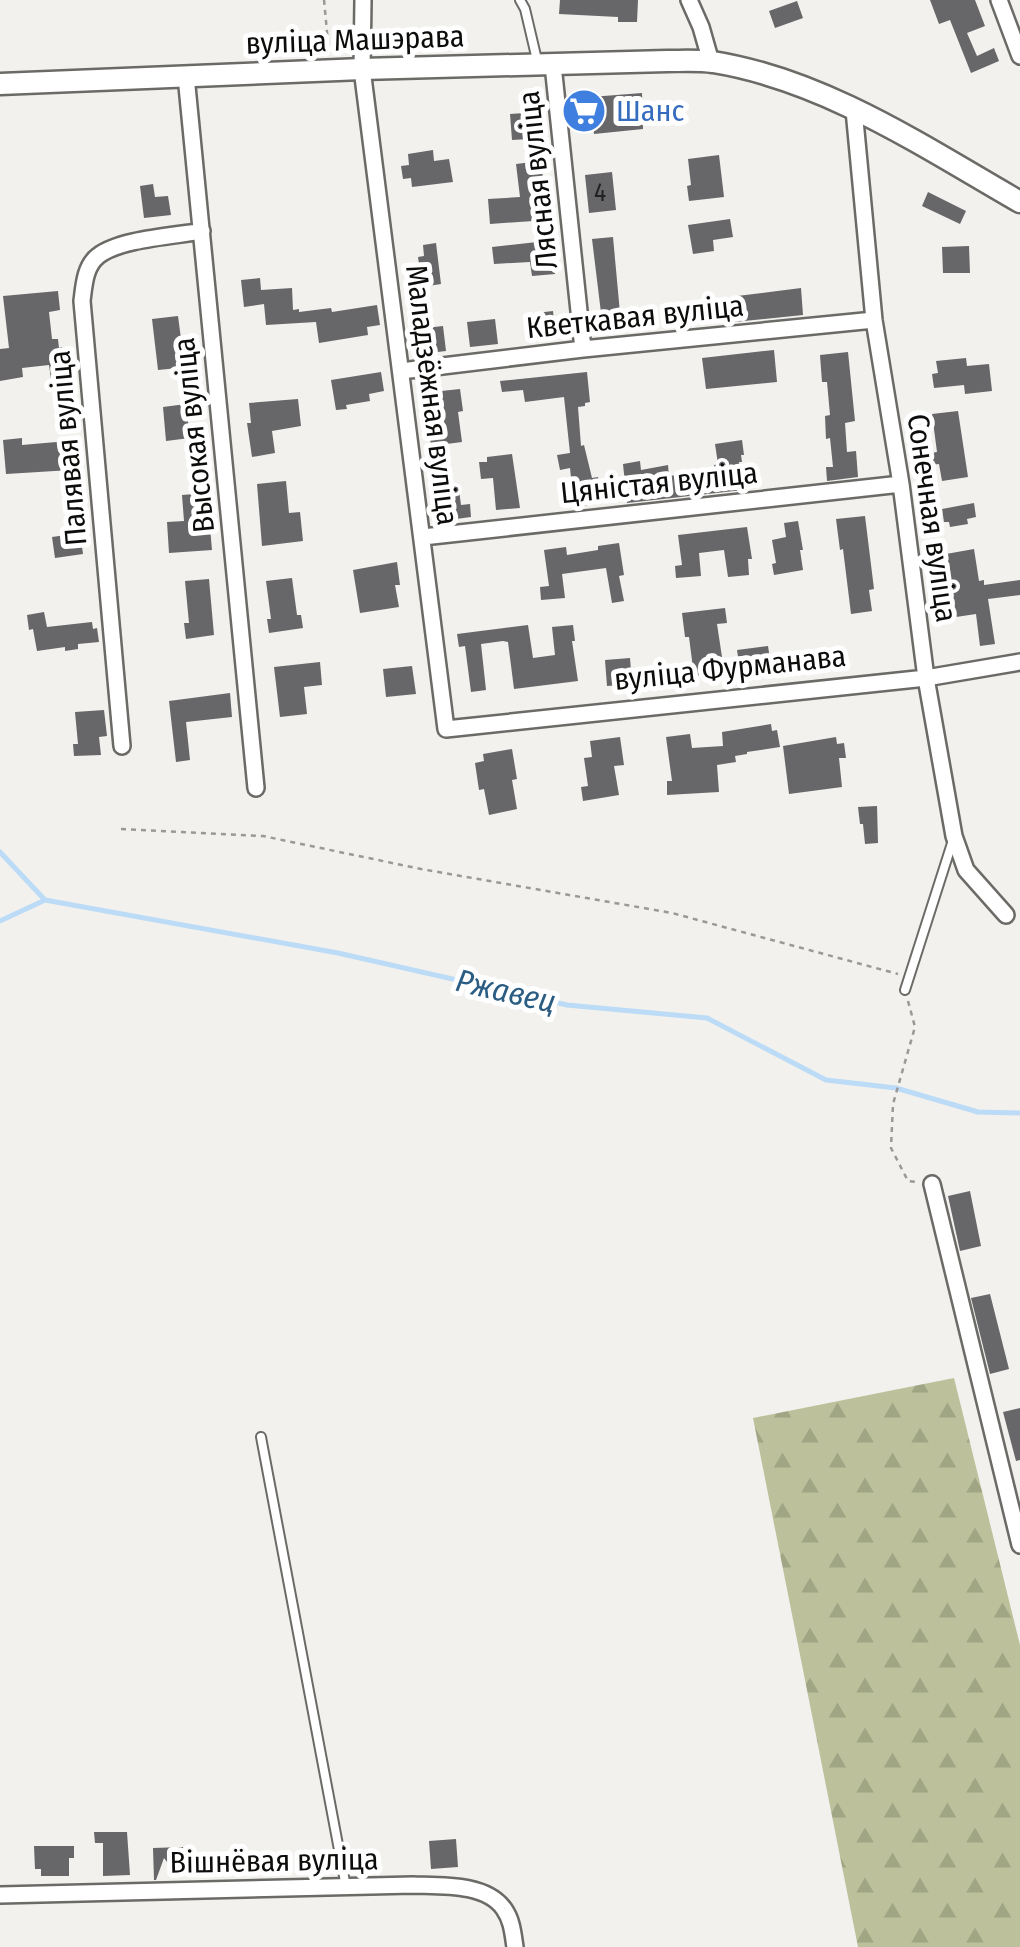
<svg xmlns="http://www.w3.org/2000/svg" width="1020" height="1947" font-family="'Fira Sans Condensed',sans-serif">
  <defs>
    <pattern id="forest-firs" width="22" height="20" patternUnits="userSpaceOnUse" patternTransform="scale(2.5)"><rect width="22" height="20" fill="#bcc19b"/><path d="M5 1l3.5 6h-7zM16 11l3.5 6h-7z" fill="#a0a584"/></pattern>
  </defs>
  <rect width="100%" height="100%" fill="#f2f1ee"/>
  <path fill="url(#forest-firs)" d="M 954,1378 L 1020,1645 L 1020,1947 L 858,1947 L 753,1418 Z"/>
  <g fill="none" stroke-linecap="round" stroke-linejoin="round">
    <path stroke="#bbdbf6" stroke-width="5" d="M 0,852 L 45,900 L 338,953 L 567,1005 L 707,1018 L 826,1080 L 896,1088 L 978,1112 L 1020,1113
      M 0,921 L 45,900"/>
  </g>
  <path fill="#676669" d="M 560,0 L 638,0 L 637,22 L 618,22 L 618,17 L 559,14 Z
    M 930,0 L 975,0 L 985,26 L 967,33 L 977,56 L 994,48 L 999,61 L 971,73 L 950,20 L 939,24 Z
    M 797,1 L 803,18 L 775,28 L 769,11 Z
    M 642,93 L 643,129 L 594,134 L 593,120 L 572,122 L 570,103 L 578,102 L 578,98 Z
    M 540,112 L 542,129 L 529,130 L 530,139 L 512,140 L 510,114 Z
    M 433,150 L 434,161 L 449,159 L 453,182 L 412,187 L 411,178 L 403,179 L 401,166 L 409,165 L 408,154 Z
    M 719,155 L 724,197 L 689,201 L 687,186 L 691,185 L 688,159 Z
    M 541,161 L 548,220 L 490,224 L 488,199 L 520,197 L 516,164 Z
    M 612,172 L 616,210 L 589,213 L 585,175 Z
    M 153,184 L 155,197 L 168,196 L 171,215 L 144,218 L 140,186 Z
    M 928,192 L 966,211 L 960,224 L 922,206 Z
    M 730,219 L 733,237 L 713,240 L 714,251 L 693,254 L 688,225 Z
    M 613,237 L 620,313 L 613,314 L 614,320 L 602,321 L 592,239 Z
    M 546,241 L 548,262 L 554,262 L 555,274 L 532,276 L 530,262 L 494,264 L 492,247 Z
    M 436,243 L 441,284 L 428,286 L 426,272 L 420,272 L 418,257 L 424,256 L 423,245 Z
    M 969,246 L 970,273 L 943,273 L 942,247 Z
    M 260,278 L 261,290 L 292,288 L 293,310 L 299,309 L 299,312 L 331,308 L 332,312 L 377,305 L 380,325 L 367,327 L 368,335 L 319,343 L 316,322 L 266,325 L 264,304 L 244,307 L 241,280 Z
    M 801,288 L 803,315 L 724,323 L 721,298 Z
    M 58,291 L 60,310 L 49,312 L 52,339 L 58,339 L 59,348 L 62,347 L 65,378 L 51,379 L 49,365 L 22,368 L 23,377 L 0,381 L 0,349 L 9,348 L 3,296 Z
    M 553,311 L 556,338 L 537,341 L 535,327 L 530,328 L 528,314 Z
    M 178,316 L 183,354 L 186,354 L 188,367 L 158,370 L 152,319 Z
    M 495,319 L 498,344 L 470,347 L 467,322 Z
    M 443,326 L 446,351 L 420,354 L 417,329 Z
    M 774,350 L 777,382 L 706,389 L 702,358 Z
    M 848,352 L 855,421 L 845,423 L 847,452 L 856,451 L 858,477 L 827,481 L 826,467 L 833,467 L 830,438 L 826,439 L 825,416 L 830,415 L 827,382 L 822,382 L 820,355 Z
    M 966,358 L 967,366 L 989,364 L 992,391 L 965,394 L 964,385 L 934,388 L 932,374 L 938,373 L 936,361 Z
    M 381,372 L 384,391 L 369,394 L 370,401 L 346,405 L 347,409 L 336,410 L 331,380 Z
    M 587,372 L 590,402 L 585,403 L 585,406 L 578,407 L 581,446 L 584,445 L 592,478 L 598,477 L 602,503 L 574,507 L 570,468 L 560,470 L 557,455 L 570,453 L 564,397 L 525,402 L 523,390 L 502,392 L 500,381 Z
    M 460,389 L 463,411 L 458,412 L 462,442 L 431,446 L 429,430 L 436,430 L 432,392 Z
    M 298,399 L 301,426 L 272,431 L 275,453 L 252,457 L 247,423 L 251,423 L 249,403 Z
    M 186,404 L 190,438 L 166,441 L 163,407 Z
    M 958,411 L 968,477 L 942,481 L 939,464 L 922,466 L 920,455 L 937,452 L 932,414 Z
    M 22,438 L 22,445 L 68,441 L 71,470 L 6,474 L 3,440 Z
    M 742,440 L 744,455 L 741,455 L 742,462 L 739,462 L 743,490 L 627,503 L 623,464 L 640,461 L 641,470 L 668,465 L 669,476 L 715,470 L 714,465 L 718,464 L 715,444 Z
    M 512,454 L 520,508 L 496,510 L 493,478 L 481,479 L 479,462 L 487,462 L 487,457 Z
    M 286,481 L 289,513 L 300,512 L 303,541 L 262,546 L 257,484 Z
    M 458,483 L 461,505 L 470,504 L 471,517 L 441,521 L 439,486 Z
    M 207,493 L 212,550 L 169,553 L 167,522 L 184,521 L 182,495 Z
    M 974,503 L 976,517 L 967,519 L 968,524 L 950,527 L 949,522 L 944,522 L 942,509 Z
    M 865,516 L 874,589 L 869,590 L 872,611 L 851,614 L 843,549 L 840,550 L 836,519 Z
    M 798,521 L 803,550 L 800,550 L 803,570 L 774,575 L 772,564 L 776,563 L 772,540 L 786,537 L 784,523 Z
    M 747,527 L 752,559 L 748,559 L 749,575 L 728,577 L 724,550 L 699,553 L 701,576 L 676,578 L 675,566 L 682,565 L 678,535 Z
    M 80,533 L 83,554 L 55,558 L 52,537 Z
    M 619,543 L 624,575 L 619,576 L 624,601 L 612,603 L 606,568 L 562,574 L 565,598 L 541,600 L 540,587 L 549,586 L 544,550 L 566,547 L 567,555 L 598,550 L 598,546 Z
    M 974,549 L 979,581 L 984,580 L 984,585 L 1020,580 L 1020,595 L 988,599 L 995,644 L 980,646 L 976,614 L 956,617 L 946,554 Z
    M 397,562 L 400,585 L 395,585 L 399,607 L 360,613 L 353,570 Z
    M 292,578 L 297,615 L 301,615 L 303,628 L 269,633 L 267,619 L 271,619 L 266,581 Z
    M 209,579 L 214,635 L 186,639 L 184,623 L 189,623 L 185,581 Z
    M 725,608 L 727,623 L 717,624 L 722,657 L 712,658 L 713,673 L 694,676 L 689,637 L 685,637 L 682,613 Z
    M 44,612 L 47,627 L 92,622 L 93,629 L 97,628 L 99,642 L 78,644 L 78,649 L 65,651 L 65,647 L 37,651 L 33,629 L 29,630 L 27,615 Z
    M 528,625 L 533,658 L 555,655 L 552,627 L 573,625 L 575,641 L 572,641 L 578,681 L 514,689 L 508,642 L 503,641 L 481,644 L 486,690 L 471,692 L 465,646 L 459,647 L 457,634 Z
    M 768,646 L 771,666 L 740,670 L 737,650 Z
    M 630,658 L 632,684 L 607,686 L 605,660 Z
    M 320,662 L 322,685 L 304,687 L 307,714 L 280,717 L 274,667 Z
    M 412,666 L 416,694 L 386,697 L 383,669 Z
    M 230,693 L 232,717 L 186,722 L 190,760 L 176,762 L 169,701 Z
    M 104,710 L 107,736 L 99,737 L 101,755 L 74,756 L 73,744 L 78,744 L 75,712 Z
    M 771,724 L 772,731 L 777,730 L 780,747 L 747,752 L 747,754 L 735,756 L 736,762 L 717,765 L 719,792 L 667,795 L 667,781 L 672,781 L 666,737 L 690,734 L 692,748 L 723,746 L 722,732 Z
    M 620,737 L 624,765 L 614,766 L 619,795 L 583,801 L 581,787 L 588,786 L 584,758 L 592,757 L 590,741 Z
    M 836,737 L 837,744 L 844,743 L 846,758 L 839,758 L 842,787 L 789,794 L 783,746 Z
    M 512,749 L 517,779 L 512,780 L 517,809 L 489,815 L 484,789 L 479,790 L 475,763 L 484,761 L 483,754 Z
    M 877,806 L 878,843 L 865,844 L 863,824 L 860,824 L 858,807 Z
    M 970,1191 L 981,1246 L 960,1251 L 948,1196 Z
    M 990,1294 L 1009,1369 L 990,1374 L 971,1298 Z
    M 1020,1408 L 1020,1460 L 1016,1461 L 1003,1412 Z
    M 94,1832 L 127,1832 L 130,1875 L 103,1876 L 103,1843 L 95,1843 Z
    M 456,1839 L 458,1867 L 431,1869 L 429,1841 Z
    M 34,1846 L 74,1846 L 74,1858 L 69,1858 L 69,1876 L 41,1876 L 41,1869 L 35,1869 Z
    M 183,1847 L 184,1867 L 179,1871 L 174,1871 L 164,1858 L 156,1880 L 154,1880 L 153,1848 Z"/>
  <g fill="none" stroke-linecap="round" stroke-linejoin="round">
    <defs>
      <path id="service" d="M 520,0 L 525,9 L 537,60
        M 905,990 L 953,840
        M 261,1437 L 346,1887"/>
      <path id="minor" d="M 363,0 L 362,69 L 446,729 L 926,678 L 1020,662
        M 689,0 L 701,27 L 711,62
        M 999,0 L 1020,56
        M 553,65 L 583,349
        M 186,76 L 256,788
        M 854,110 L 874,320 L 901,484 L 926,678 L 954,836 L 966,870 L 1006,915
        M 401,371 L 583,349 L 874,320
        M 423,537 L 901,484
        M 122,746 L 82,301 C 84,285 85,266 98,256 C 119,239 175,236 202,231
        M 932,1184 L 1020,1545
        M 0,1895 L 413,1885 C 441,1886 486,1883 504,1909 C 512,1920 513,1934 515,1947"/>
      <path id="secondary" d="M 0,84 L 362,69 L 667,61 C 682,61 698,60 713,62 C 825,80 924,147 1020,202"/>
    </defs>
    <use href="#service" stroke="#6b6a67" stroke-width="12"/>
    <use href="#minor" stroke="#6b6a67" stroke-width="20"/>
    <use href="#secondary" stroke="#6b6a67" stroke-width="25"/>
    <path stroke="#9a9997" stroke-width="2.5" stroke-dasharray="5 5" stroke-linecap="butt" d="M 324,0 L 329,53
      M 121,829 L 263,836 L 421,869 L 672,913 L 898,974
      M 908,1001 L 915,1027 L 893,1104 L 891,1148 L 908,1181 L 917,1182"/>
    <use href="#service" stroke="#fff" stroke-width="8"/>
    <use href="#minor" stroke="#fff" stroke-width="15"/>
    <use href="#secondary" stroke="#fff" stroke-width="20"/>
  </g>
  <defs>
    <symbol id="supermarket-disc" viewBox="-11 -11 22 22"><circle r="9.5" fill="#3f7fe0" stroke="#fff"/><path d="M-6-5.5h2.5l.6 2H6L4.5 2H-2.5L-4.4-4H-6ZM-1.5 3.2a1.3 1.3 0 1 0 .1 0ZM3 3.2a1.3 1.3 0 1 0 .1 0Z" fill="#fff"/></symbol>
  </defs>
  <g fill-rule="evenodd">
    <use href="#supermarket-disc" x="559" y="86" width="50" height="50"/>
  </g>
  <g text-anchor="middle" stroke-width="10" stroke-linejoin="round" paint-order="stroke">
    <g font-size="25" fill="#232222">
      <text x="600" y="201">4</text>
    </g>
    <g font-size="30" fill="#0c0c0b" stroke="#fff">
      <text transform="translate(355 40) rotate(-2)" y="10">вуліца Машэрава</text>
      <text transform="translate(538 180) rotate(-96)" y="10">Лясная вуліца</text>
      <text transform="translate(635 317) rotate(-6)" y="10">Кветкавая вуліца</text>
      <text transform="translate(432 395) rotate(83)" y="10">Маладзёжная вуліца</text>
      <text transform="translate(194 435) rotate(-96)" y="10">Высокая вуліца</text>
      <text transform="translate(68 448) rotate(-95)" y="10">Палявая вуліца</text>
      <text transform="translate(659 483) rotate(-6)" y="10">Цяністая вуліца</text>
      <text transform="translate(932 518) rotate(82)" y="10">Сонечная вуліца</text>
      <text transform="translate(730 668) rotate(-6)" y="10">вуліца Фурманава</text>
      <text transform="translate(274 1861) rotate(-1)" y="10">Вішнёвая вуліца</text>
    </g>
    <g font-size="30" fill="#366cbe" stroke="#fff" text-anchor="start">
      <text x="616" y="121">Шанс</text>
    </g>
    <g font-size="32" font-style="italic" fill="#2b5c82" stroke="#fff">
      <text transform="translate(506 991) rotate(13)" y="11">Ржавец</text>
    </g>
  </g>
</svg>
